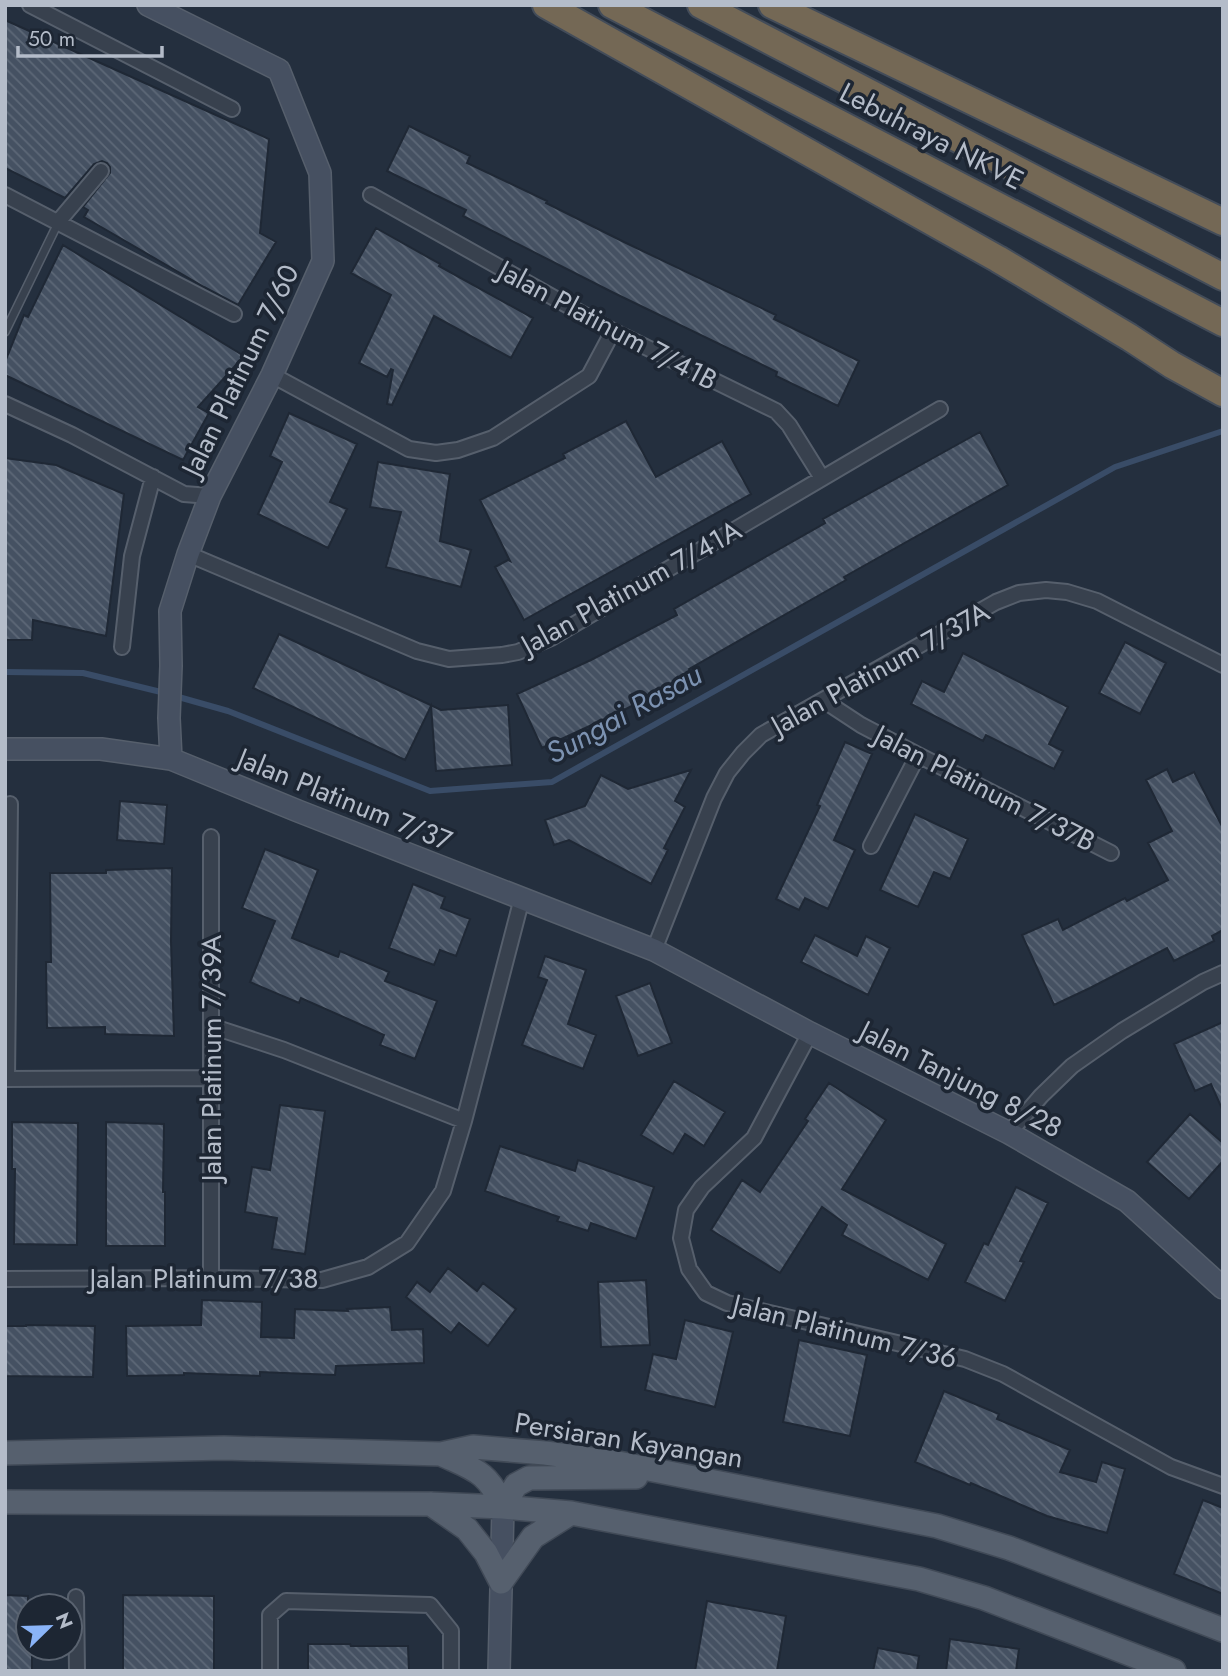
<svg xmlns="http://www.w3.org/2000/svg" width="1228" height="1676" font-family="Jost,sans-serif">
  <defs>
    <pattern id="building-back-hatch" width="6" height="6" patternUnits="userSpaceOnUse" patternTransform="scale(1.75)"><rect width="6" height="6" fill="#455162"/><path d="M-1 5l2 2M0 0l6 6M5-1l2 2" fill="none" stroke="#5d6877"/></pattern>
  </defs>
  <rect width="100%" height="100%" fill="#242f3e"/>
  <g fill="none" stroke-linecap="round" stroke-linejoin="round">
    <path stroke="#394c67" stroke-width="6" d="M 5,672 L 83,673 L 165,693
      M 175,696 L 228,711 L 430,791 L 552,782 L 1115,467 L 1223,431"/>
  </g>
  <path fill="url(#building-back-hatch)" stroke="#1f2835" stroke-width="2" d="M 5,20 L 269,139 L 260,233 L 276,242 L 238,305 L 204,287 L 84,217 L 88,210 L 83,207 L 110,173 L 110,167 L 107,163 L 102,161 L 94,164 L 65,198 L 5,168 Z
    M 409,126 L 470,156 L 467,163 L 547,201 L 546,203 L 624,242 L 776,315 L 774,319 L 859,361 L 838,406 L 776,376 L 777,372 L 614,293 L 463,216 L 466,210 L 387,171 Z
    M 376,228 L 440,264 L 439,266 L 533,318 L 511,358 L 434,316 L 392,405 L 387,404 L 393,370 L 391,369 L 387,377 L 359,363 L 391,295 L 351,273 Z
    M 63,245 L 244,356 L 198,407 L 209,413 L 183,460 L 5,375 L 5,362 L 24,315 L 28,317 Z
    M 289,413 L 357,444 L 330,502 L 347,509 L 328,548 L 258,514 L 282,462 L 270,456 Z
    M 626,421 L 656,477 L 722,441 L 751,494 L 524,620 L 495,567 L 508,560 L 510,561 L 480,500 L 565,458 L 563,454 Z
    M 980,432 L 1008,485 L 844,577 L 846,580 L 689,669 L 693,675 L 620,712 L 542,748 L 517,694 L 591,660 L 677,615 L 674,609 L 825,523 L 823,519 Z
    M 5,458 L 56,465 L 124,494 L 106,636 L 33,620 L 32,640 L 5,640 Z
    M 378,462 L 450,474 L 440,541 L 471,550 L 461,587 L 386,567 L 401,512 L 370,507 Z
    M 279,634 L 441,710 L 508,705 L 512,765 L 436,771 L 431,706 L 405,760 L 253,688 Z
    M 1125,642 L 1166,663 L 1140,714 L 1099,693 Z
    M 963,653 L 1068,707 L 1049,744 L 1063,751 L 1054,769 L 986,735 L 983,741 L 911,704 L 922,681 L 944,692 Z
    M 845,742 L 872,754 L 834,840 L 855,850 L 828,909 L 805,898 L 799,910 L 776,899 L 820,806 L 817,805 Z
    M 1167,769 L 1173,782 L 1194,772 L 1223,828 L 1223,930 L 1212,936 L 1214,941 L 1174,961 L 1167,948 L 1090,988 L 1054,1005 L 1022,935 L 1058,919 L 1063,930 L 1125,898 L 1127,901 L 1168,880 L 1148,843 L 1172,831 L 1146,780 Z
    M 691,770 L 675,801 L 685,807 L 664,848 L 668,850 L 651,884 L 569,840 L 554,845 L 545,820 L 585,806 L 601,775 L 628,789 Z
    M 120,801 L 167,805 L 164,844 L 117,840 Z
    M 915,814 L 968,839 L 950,879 L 934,872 L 918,907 L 880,890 Z
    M 265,849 L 318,870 L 292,938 L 338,957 L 340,951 L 389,972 L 385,981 L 437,1001 L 415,1059 L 380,1045 L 384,1035 L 301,998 L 299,1003 L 250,982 L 275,921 L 242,908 Z
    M 172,868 L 171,941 L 174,1036 L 105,1034 L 105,1027 L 47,1028 L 46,962 L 51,962 L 50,873 L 106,873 L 106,870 Z
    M 413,884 L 445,897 L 441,908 L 470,919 L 456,956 L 440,950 L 434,965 L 389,948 Z
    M 815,935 L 857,956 L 866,936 L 890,948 L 868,995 L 801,962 Z
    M 545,956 L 586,970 L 568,1024 L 596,1035 L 583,1069 L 522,1045 L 547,980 L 538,977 Z
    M 650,983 L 672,1043 L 638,1056 L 616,996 Z
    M 1223,1022 L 1223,1111 L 1211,1084 L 1195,1091 L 1174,1044 Z
    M 674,1081 L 725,1112 L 704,1146 L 685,1134 L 673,1154 L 641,1135 Z
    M 829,1083 L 886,1120 L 842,1189 L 946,1244 L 928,1280 L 842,1235 L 847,1225 L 822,1207 L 780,1273 L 711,1230 L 742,1180 L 760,1192 L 808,1121 L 805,1119 Z
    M 280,1105 L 325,1111 L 305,1254 L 272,1249 L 277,1218 L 245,1212 L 252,1167 L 270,1170 Z
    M 1190,1114 L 1223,1143 L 1223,1161 L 1189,1199 L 1147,1162 Z
    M 12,1122 L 78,1123 L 77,1245 L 14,1244 L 15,1169 L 12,1169 Z
    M 106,1122 L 164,1124 L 163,1192 L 165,1192 L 165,1246 L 106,1246 Z
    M 500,1146 L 575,1171 L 578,1160 L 654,1187 L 636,1239 L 591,1223 L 588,1231 L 557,1221 L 559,1217 L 485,1191 Z
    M 1016,1187 L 1048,1203 L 1020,1261 L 1024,1262 L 1005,1301 L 965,1282 L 984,1243 L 988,1245 Z
    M 448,1268 L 477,1291 L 483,1283 L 516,1309 L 488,1346 L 459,1323 L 451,1333 L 406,1297 L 417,1282 L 430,1292 Z
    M 646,1280 L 650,1345 L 601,1347 L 598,1282 Z
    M 202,1300 L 262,1302 L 261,1337 L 294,1338 L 295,1309 L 348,1311 L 347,1309 L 390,1307 L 392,1330 L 423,1329 L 424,1363 L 336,1366 L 335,1375 L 260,1372 L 260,1376 L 184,1373 L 184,1375 L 127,1376 L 126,1326 L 201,1325 Z
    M 685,1320 L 733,1332 L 715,1407 L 645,1390 L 653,1354 L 676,1359 Z
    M 26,1325 L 95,1326 L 93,1377 L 5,1376 L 5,1326 L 26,1326 Z
    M 799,1340 L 867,1355 L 850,1436 L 783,1422 Z
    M 944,1391 L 999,1414 L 997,1419 L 1070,1450 L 1060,1472 L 1096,1482 L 1102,1462 L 1125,1469 L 1107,1533 L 1047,1516 L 971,1483 L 970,1485 L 915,1462 Z
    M 1203,1500 L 1223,1508 L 1223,1594 L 1174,1574 Z
    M 5,1595 L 28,1596 L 28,1648 L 32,1648 L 32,1671 L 5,1671 Z
    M 123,1595 L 214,1596 L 214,1671 L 123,1671 Z
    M 707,1601 L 786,1616 L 777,1671 L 695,1671 Z
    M 950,1639 L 1019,1649 L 1016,1671 L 946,1671 Z
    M 308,1644 L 350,1644 L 351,1646 L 408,1646 L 409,1671 L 308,1671 Z
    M 878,1648 L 919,1656 L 917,1671 L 873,1671 Z"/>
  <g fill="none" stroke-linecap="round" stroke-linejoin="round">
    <defs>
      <path id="lane" d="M 5,332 L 58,223"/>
      <path id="street" d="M 30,5 L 232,109
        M 5,195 L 234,314
        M 371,195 L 613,331 L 776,411 L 789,425 L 822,478
        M 58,222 L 101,171
        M 272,375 L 409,449 L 436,453 L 458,450 L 493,438 L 589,376 L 613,331
        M 5,404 L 72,435 L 184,494 L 210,496
        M 188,554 L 417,651 L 449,659 L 502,655 L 518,652 L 551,638 L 940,409
        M 122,647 L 132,556 L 153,477
        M 823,700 L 861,725 L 918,755 L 1111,853
        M 871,846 L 918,755
        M 654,950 L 714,798 L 727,773 L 743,753 L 761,735 L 996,602 L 1019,593 L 1046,590 L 1067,592 L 1097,601 L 1223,665
        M 211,1026 L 284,1050 L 464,1121
        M 810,1033 L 754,1138 L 702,1187 L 686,1210 L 681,1238 L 689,1269 L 706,1293 L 727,1303 L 965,1359 L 1003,1374 L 1171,1467 L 1223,1486
        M 5,1079 L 211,1078
        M 7,1079 L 10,804
        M 1009,1133 L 1041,1096 L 1072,1066 L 1122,1031 L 1203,982 L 1223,973
        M 211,1278 L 211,837
        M 5,1279 L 211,1278 L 322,1280 L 368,1267 L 407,1243 L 443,1191 L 464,1121 L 522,898
        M 76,1597 L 77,1671
        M 270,1671 L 270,1615 L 286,1601 L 430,1605 L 451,1631 L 451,1671"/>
      <path id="secondary" d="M 148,5 L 279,70 L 320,173 L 323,261 L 272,375 L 210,496 L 188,554 L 170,611 L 171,666 L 169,718 L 171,759
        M 5,749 L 101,749 L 171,759 L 298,811 L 654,950 L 810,1033 L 1009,1133 L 1127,1201 L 1223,1288
        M 499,1671 L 503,1507"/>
      <path id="primary" d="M 5,1453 L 224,1448 L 441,1454 L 473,1447 L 545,1453 L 613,1462 L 937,1526 L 1009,1548 L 1223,1630
        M 441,1454 C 473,1469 488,1471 503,1507
        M 5,1502 L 430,1504 L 503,1507 L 571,1513 L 919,1579 L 984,1598 L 1174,1671
        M 431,1504 L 467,1529 L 486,1553 L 501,1582 L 533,1537 L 571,1513
        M 503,1507 L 516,1485 L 529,1478 L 636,1477"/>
      <path id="highway" d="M 546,5 L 998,259 L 1129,337 L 1172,365 L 1223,393
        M 612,5 L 1223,323
        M 701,5 L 1223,277
        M 772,5 L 1223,222"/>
    </defs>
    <use href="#lane" stroke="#565f6c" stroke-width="10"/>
    <use href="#street" stroke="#565f6c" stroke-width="18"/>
    <use href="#secondary" stroke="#565f6c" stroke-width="24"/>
    <use href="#primary" stroke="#414a57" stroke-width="26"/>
    <use href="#highway" stroke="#434c59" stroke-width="30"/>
    <use href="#lane" stroke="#38414e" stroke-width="7"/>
    <use href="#street" stroke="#38414e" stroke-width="14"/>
    <use href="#secondary" stroke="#465061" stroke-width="21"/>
    <use href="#primary" stroke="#56606e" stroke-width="23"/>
    <use href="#highway" stroke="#746855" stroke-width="26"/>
  </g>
  <g text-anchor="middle" stroke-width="7" stroke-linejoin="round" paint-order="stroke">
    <g font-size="28" fill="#b4bcc9" stroke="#1d2633">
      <text transform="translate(932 136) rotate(27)" y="10">Lebuhraya NKVE</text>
      <text transform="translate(608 325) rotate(28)" y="10">Jalan Platinum 7/41B</text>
      <text transform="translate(240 370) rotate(-64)" y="10">Jalan Platinum 7/60</text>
      <text transform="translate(631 587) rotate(-29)" y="10">Jalan Platinum 7/41A</text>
      <text transform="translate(880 668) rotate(-29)" y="10">Jalan Platinum 7/37A</text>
      <text transform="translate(985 788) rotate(27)" y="10">Jalan Platinum 7/37B</text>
      <text transform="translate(345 799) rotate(22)" y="10">Jalan Platinum 7/37</text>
      <text transform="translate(211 1058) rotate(-90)" y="10">Jalan Platinum 7/39A</text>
      <text transform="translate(961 1079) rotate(27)" y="10">Jalan Tanjung 8/28</text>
      <text x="204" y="1288">Jalan Platinum 7/38</text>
      <text transform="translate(845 1331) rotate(14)" y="10">Jalan Platinum 7/36</text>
      <text transform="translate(629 1440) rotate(9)" y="10">Persiaran Kayangan</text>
    </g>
    <g font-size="30" font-style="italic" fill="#7c92b1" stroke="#1d2633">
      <text transform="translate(624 714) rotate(-29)" y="10">Sungai Rasau</text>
    </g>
  </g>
  <rect width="1228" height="1676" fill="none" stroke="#b4bcc9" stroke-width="14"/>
  <g transform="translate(49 1627) rotate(67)"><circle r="33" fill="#1d2633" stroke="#59626f" stroke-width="2"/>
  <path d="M0-5L12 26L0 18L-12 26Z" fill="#8ab4f8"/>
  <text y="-10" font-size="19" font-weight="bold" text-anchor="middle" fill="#b4bcc9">N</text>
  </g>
  <path d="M18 46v10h144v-10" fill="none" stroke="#b4bcc9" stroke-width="3.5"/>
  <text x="28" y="46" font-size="21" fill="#b4bcc9" stroke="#1d2633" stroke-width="5" paint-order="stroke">50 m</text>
</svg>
